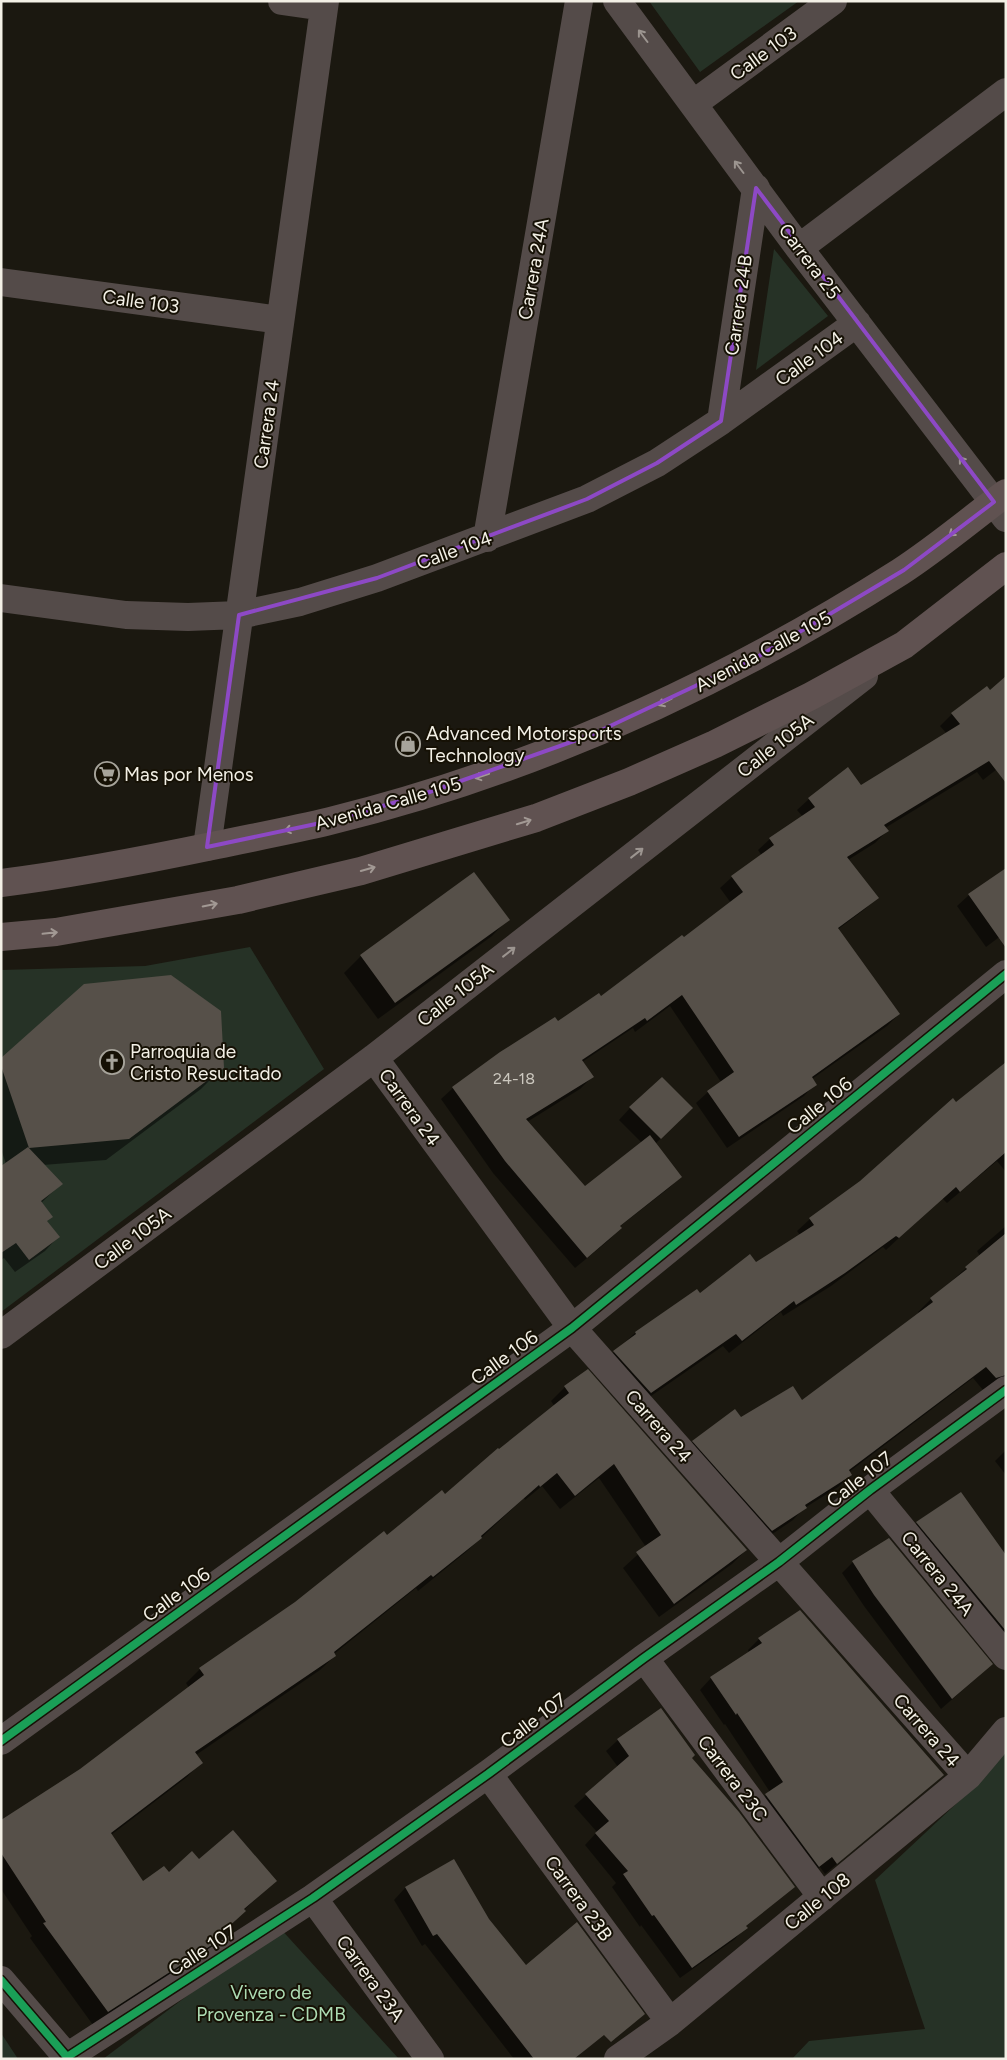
<svg xmlns="http://www.w3.org/2000/svg" width="1007" height="2060" font-family="Figtree,sans-serif">
  <rect width="100%" height="100%" fill="#1b1810"/>
  <path fill="#263226" d="M 649,1 L 799,1 L 700,72 Z
    M 774,249 L 828,316 L 756,370 Z
    M 250,947 L 324,1069 L 1,1312 L 1,970 L 145,966 Z
    M 1006,1749 L 1006,2059 L 792,2059 L 809,2041 L 925,2029 L 875,1880 L 973,1788 Z
    M 279,1927 L 399,2059 L 103,2059 Z
    M 1,2033 L 18,2059 L 1,2059 Z"/>
  <path fill="#0007" d="M 987,687 L 1006,762 L 983,780 L 977,772 L 885,828 L 887,831 L 875,843 L 848,860 L 877,898 L 865,909 L 837,930 L 899,1014 L 887,1026 L 812,1079 L 815,1084 L 804,1096 L 727,1148 L 696,1103 L 708,1092 L 721,1082 L 670,1006 L 635,1032 L 633,1028 L 582,1062 L 592,1077 L 580,1089 L 527,1122 L 585,1188 L 642,1143 L 619,1120 L 630,1108 L 680,1120 L 655,1144 L 681,1176 L 669,1188 L 619,1227 L 620,1228 L 609,1240 L 575,1268 L 493,1173 L 441,1099 L 453,1088 L 600,997 L 684,939 L 731,903 L 720,888 L 732,877 L 762,856 L 758,850 L 770,839 L 803,817 L 797,810 L 809,799 L 861,787 L 947,734 L 940,726 L 952,714 Z
    M 1006,868 L 1006,932 L 986,947 L 957,906 L 969,895 Z
    M 474,874 L 508,919 L 492,936 L 378,1019 L 344,973 L 361,956 Z
    M 1,1059 L 223,1067 L 201,1089 L 106,1160 L 43,1165 L 61,1184 L 41,1203 L 46,1222 L 58,1237 L 45,1251 L 15,1272 L 4,1258 L 1,1260 L 1,1167 L 6,1164 L 1,1149 Z
    M 1006,1065 L 1006,1172 L 997,1161 L 947,1203 L 942,1198 L 886,1250 L 883,1247 L 831,1286 L 783,1316 L 781,1312 L 729,1353 L 723,1346 L 638,1405 L 601,1364 L 635,1333 L 697,1290 L 700,1295 L 756,1263 L 800,1235 L 797,1231 L 810,1219 L 861,1182 Z
    M 1006,1226 L 1006,1379 L 983,1390 L 973,1378 L 849,1472 L 851,1475 L 838,1487 L 803,1509 L 793,1520 L 759,1543 L 681,1454 L 693,1442 L 741,1419 L 802,1401 L 919,1313 L 918,1312 L 931,1299 L 980,1256 L 977,1251 Z
    M 587,1371 L 746,1550 L 732,1564 L 659,1617 L 623,1568 L 646,1547 L 599,1478 L 560,1509 L 542,1486 L 525,1500 L 524,1498 L 466,1552 L 418,1591 L 416,1588 L 334,1654 L 335,1656 L 320,1670 L 196,1755 L 201,1762 L 187,1777 L 111,1835 L 142,1883 L 169,1874 L 198,1861 L 275,1881 L 244,1910 L 202,1955 L 93,2025 L 30,1938 L 32,1936 L 1,1889 L 1,1821 L 81,1770 L 189,1688 L 186,1683 L 200,1669 L 296,1603 L 445,1495 L 555,1407 L 551,1401 L 565,1387 Z
    M 1006,1450 L 1006,1475 L 995,1461 Z
    M 917,1523 L 1006,1557 L 1006,1658 L 906,1534 Z
    M 889,1539 L 980,1675 L 941,1709 L 864,1606 L 842,1573 L 853,1562 Z
    M 759,1639 L 943,1775 L 825,1874 L 820,1867 L 807,1877 L 754,1807 L 770,1792 L 725,1724 L 724,1725 L 700,1690 L 711,1678 L 749,1653 L 748,1650 Z
    M 618,1740 L 691,1758 L 793,1886 L 745,1927 L 735,1939 L 680,1978 L 641,1925 L 640,1927 L 612,1887 L 616,1883 L 585,1845 L 597,1832 L 574,1806 L 618,1767 L 606,1751 Z
    M 453,1861 L 488,1919 L 526,1967 L 643,2014 L 615,2039 L 563,1985 L 589,2046 L 575,2059 L 514,2059 L 425,1944 L 422,1946 L 394,1900 L 405,1888 Z"/>
  <path fill="#565049" d="M 1006,676 L 1006,783 L 989,761 L 884,825 L 889,831 L 847,857 L 879,898 L 838,928 L 900,1014 L 812,1077 L 817,1085 L 739,1137 L 707,1091 L 734,1072 L 682,995 L 647,1021 L 645,1018 L 582,1060 L 594,1077 L 526,1119 L 585,1186 L 650,1135 L 682,1177 L 620,1226 L 622,1228 L 587,1258 L 505,1161 L 452,1087 L 500,1052 L 555,1017 L 558,1021 L 599,993 L 601,996 L 682,935 L 684,937 L 743,892 L 731,876 L 774,845 L 769,838 L 815,807 L 808,798 L 848,767 L 861,785 L 960,724 L 951,713 L 987,686 L 990,690 Z
    M 1006,868 L 1006,948 L 968,894 Z
    M 474,872 L 510,920 L 395,1003 L 360,955 Z
    M 171,975 L 221,1011 L 224,1068 L 129,1139 L 29,1148 L 1,1066 L 1,1058 L 84,984 Z
    M 1006,1062 L 1006,1152 L 960,1192 L 956,1187 L 899,1238 L 896,1236 L 845,1273 L 796,1305 L 794,1301 L 742,1341 L 736,1334 L 651,1393 L 613,1351 L 636,1334 L 635,1332 L 697,1289 L 700,1293 L 750,1254 L 756,1262 L 814,1225 L 809,1218 L 860,1181 L 953,1098 L 956,1102 Z
    M 662,1077 L 693,1108 L 661,1139 L 629,1107 Z
    M 28,1147 L 63,1184 L 41,1201 L 53,1217 L 47,1221 L 60,1237 L 29,1260 L 16,1243 L 1,1253 L 1,1166 Z
    M 1006,1233 L 1006,1375 L 996,1378 L 986,1367 L 849,1470 L 852,1475 L 805,1505 L 807,1508 L 772,1531 L 692,1441 L 735,1409 L 741,1417 L 793,1386 L 802,1400 L 933,1302 L 930,1298 L 967,1269 L 965,1267 Z
    M 588,1369 L 747,1550 L 674,1604 L 636,1552 L 661,1535 L 614,1464 L 575,1496 L 557,1473 L 540,1487 L 539,1485 L 481,1536 L 482,1538 L 433,1577 L 431,1575 L 334,1652 L 336,1656 L 195,1752 L 203,1763 L 111,1833 L 143,1881 L 164,1866 L 169,1872 L 192,1851 L 199,1859 L 233,1830 L 277,1881 L 244,1909 L 246,1911 L 216,1938 L 218,1941 L 108,2012 L 43,1923 L 46,1922 L 1,1853 L 1,1820 L 80,1769 L 204,1675 L 199,1668 L 295,1602 L 384,1531 L 387,1535 L 442,1490 L 445,1494 L 498,1448 L 499,1449 L 569,1393 L 564,1386 Z
    M 961,1492 L 1006,1555 L 1006,1631 L 916,1522 Z
    M 889,1538 L 993,1664 L 952,1699 L 874,1595 L 852,1561 Z
    M 800,1610 L 944,1775 L 837,1864 L 832,1857 L 819,1867 L 765,1794 L 783,1782 L 737,1713 L 736,1715 L 710,1677 L 762,1643 L 758,1638 Z
    M 661,1708 L 695,1755 L 692,1758 L 739,1812 L 795,1887 L 746,1926 L 748,1928 L 692,1968 L 654,1915 L 652,1916 L 623,1874 L 628,1871 L 595,1833 L 609,1821 L 585,1794 L 629,1756 L 617,1739 Z
    M 454,1859 L 489,1919 L 526,1965 L 577,1922 L 645,2014 L 611,2042 L 604,2035 L 574,2059 L 534,2059 L 437,1934 L 433,1936 L 405,1887 Z"/>
  <g fill="none" stroke-linecap="round" stroke-linejoin="round">
    <path stroke="#544b49" stroke-width="28" d="M 282,1 L 324,7
      M 617,1 L 799,248 L 1006,518
      M 693,104 L 833,1
      M 799,248 L 1006,92
      M 1,282 L 280,320
      M 721,421 L 756,188
      M 487,538 L 579,1
      M 1,598 L 126,615 L 188,617 L 239,615 L 300,602 L 377,578 L 587,499 L 657,463 L 721,421 L 857,323
      M 207,847 L 325,1
      M 374,1058 L 572,1328 L 968,1776
      M 1,1335 L 374,1058 L 864,676
      M 870,1490 L 1006,1656
      M 644,1658 L 822,1897
      M 1,1741 L 572,1328 L 1006,974
      M 488,1774 L 670,2022
      M 313,1898 L 430,2059
      M 1,1980 L 67,2057 L 313,1898 L 488,1774 L 644,1658 L 779,1562 L 870,1490 L 1006,1390
      M 618,2059 L 670,2022 L 968,1776 L 1006,1731"/>
    <path stroke="#605251" stroke-width="28" d="M 1,883 C 74,874 145,860 217,845 C 255,837 293,830 330,821 C 533,771 724,684 900,572 C 937,548 971,519 1006,493
      M 1,937 L 56,932 L 238,900 L 361,871 L 536,818 L 629,782 L 715,744 L 811,696 L 904,645 L 1006,566"/>
    <defs>
      <path id="cycleway" d="M 1,1741 L 572,1328 L 1006,974
        M 1,1980 L 67,2057 L 313,1898 L 488,1774 L 644,1658 L 779,1562 L 870,1490 L 1006,1390"/>
    </defs>
    <use href="#cycleway" stroke="#161105" stroke-width="11"/>
    <use href="#cycleway" stroke="#1a9f57" stroke-width="8"/>
  </g>
  <defs><path id="oneway-shaft" d="M-6 0H5M1.5-3L5.5 0L1.5 3" fill="none" stroke-width="1.6" stroke-linecap="round" stroke-linejoin="round" transform="scale(1.25)"/></defs>
  <g stroke="#9c9590">
    <use href="#oneway-shaft" transform="translate(643 36) rotate(-127)"/>
    <use href="#oneway-shaft" transform="translate(739 167) rotate(-127)"/>
    <use href="#oneway-shaft" transform="translate(964 463) rotate(-127)"/>
    <use href="#oneway-shaft" transform="translate(637 853) rotate(-38)"/>
    <use href="#oneway-shaft" transform="translate(509 952) rotate(-38)"/>
  </g>
  <g stroke="#a29994">
    <use href="#oneway-shaft" transform="translate(955 531) rotate(142)"/>
    <use href="#oneway-shaft" transform="translate(665 702) rotate(154)"/>
    <use href="#oneway-shaft" transform="translate(482 776) rotate(162)"/>
    <use href="#oneway-shaft" transform="translate(524 822) rotate(-17)"/>
    <use href="#oneway-shaft" transform="translate(292 829) rotate(168)"/>
    <use href="#oneway-shaft" transform="translate(368 869) rotate(-16)"/>
    <use href="#oneway-shaft" transform="translate(210 905) rotate(-11)"/>
    <use href="#oneway-shaft" transform="translate(50 933) rotate(-6)"/>
  </g>
  <path fill="none" stroke="#8d49c5" stroke-width="4" stroke-linejoin="round" d="M 756,188 L 994,502 L 904,570 L 759,656 L 591,735 L 421,795 L 330,821 L 207,847 L 239,615 L 377,578 L 587,499 L 657,463 L 721,421 Z"/>
  <defs>
    <symbol id="shop-ring" viewBox="-11 -11 22 22"><circle r="9.5" fill="#161105" stroke="#a7a49b" stroke-width="1.5"/><path d="M-5-2.5h2.3a2.7 3.5 0 0 1 5.4 0H5L5.5 6h-11ZM-1.5-2.5h3a1.5 2.3 0 0 0-3 0Z" fill="#a7a49b"/></symbol>
    <symbol id="supermarket-ring" viewBox="-11 -11 22 22"><circle r="9.5" fill="#161105" stroke="#a7a49b" stroke-width="1.5"/><path d="M-6-5.5h2.5l.6 2H6L4.5 2H-2.5L-4.4-4H-6ZM-1.5 3.2a1.3 1.3 0 1 0 .1 0ZM3 3.2a1.3 1.3 0 1 0 .1 0Z" fill="#a7a49b"/></symbol>
    <symbol id="church-ring" viewBox="-11 -11 22 22"><circle r="9.5" fill="#161105" stroke="#a7a49b" stroke-width="1.5"/><path d="M-1.2-6h2.4v3.5h3.3v2.4h-3.3V6h-2.4V-.1h-3.3v-2.4h3.3Z" fill="#a7a49b"/></symbol>
  </defs>
  <g fill-rule="evenodd">
    <use href="#shop-ring" x="394" y="730" width="28" height="28"/>
    <use href="#supermarket-ring" x="93" y="760" width="28" height="28"/>
    <use href="#church-ring" x="98" y="1048" width="28" height="28"/>
  </g>
  <g text-anchor="middle" stroke-width="4" stroke-linejoin="round" paint-order="stroke">
    <g font-size="16" fill="#ccc8bf">
      <text x="514" y="1084">24-18</text>
    </g>
    <g font-size="19" fill="#f3f0e6" stroke="#161105">
      <text transform="translate(763 53) rotate(-36)" y="7">Calle 103</text>
      <text transform="translate(810 261) rotate(53)" y="7">Carrera 25</text>
      <text transform="translate(533 269) rotate(-80)" y="7">Carrera 24A</text>
      <text transform="translate(141 301) rotate(8)" y="7">Calle 103</text>
      <text transform="translate(738 305) rotate(-82)" y="7">Carrera 24B</text>
      <text transform="translate(809 358) rotate(-36)" y="7">Calle 104</text>
      <text transform="translate(266 424) rotate(-82)" y="7">Carrera 24</text>
      <text transform="translate(454 550) rotate(-20)" y="7">Calle 104</text>
      <text transform="translate(763 651) rotate(-28)" y="7">Avenida Calle 105</text>
      <text transform="translate(775 745) rotate(-38)" y="7">Calle 105A</text>
      <text transform="translate(388 803) rotate(-16)" y="7">Avenida Calle 105</text>
      <text transform="translate(455 994) rotate(-38)" y="7">Calle 105A</text>
      <text transform="translate(819 1105) rotate(-39)" y="7">Calle 106</text>
      <text transform="translate(410 1107) rotate(54)" y="7">Carrera 24</text>
      <text transform="translate(132 1238) rotate(-37)" y="7">Calle 105A</text>
      <text transform="translate(504 1357) rotate(-36)" y="7">Calle 106</text>
      <text transform="translate(659 1426) rotate(49)" y="7">Carrera 24</text>
      <text transform="translate(859 1479) rotate(-38)" y="7">Calle 107</text>
      <text transform="translate(938 1573) rotate(51)" y="7">Carrera 24A</text>
      <text transform="translate(176 1594) rotate(-36)" y="7">Calle 106</text>
      <text transform="translate(533 1720) rotate(-37)" y="7">Calle 107</text>
      <text transform="translate(927 1730) rotate(49)" y="7">Carrera 24</text>
      <text transform="translate(733 1778) rotate(53)" y="7">Carrera 23C</text>
      <text transform="translate(579 1898) rotate(54)" y="7">Carrera 23B</text>
      <text transform="translate(817 1901) rotate(-39)" y="7">Calle 108</text>
      <text transform="translate(202 1950) rotate(-33)" y="7">Calle 107</text>
      <text transform="translate(371 1978) rotate(54)" y="7">Carrera 23A</text>
    </g>
    <g font-size="19" fill="#f3f0e6" stroke="#161105" text-anchor="start">
      <text x="426" y="740">Advanced Motorsports<tspan x="426" dy="22">Technology</tspan></text>
      <text x="124" y="781">Mas por Menos</text>
      <text x="130" y="1058">Parroquia de<tspan x="130" dy="22">Cristo Resucitado</tspan></text>
    </g>
    <g font-size="19" fill="#addcb3" stroke="#161105">
      <text x="271" y="1999">Vivero de<tspan x="271" dy="22">Provenza - CDMB</tspan></text>
    </g>
  </g>
  <rect width="1007" height="2060" fill="none" stroke="#f3f0e6" stroke-width="5"/>
</svg>
